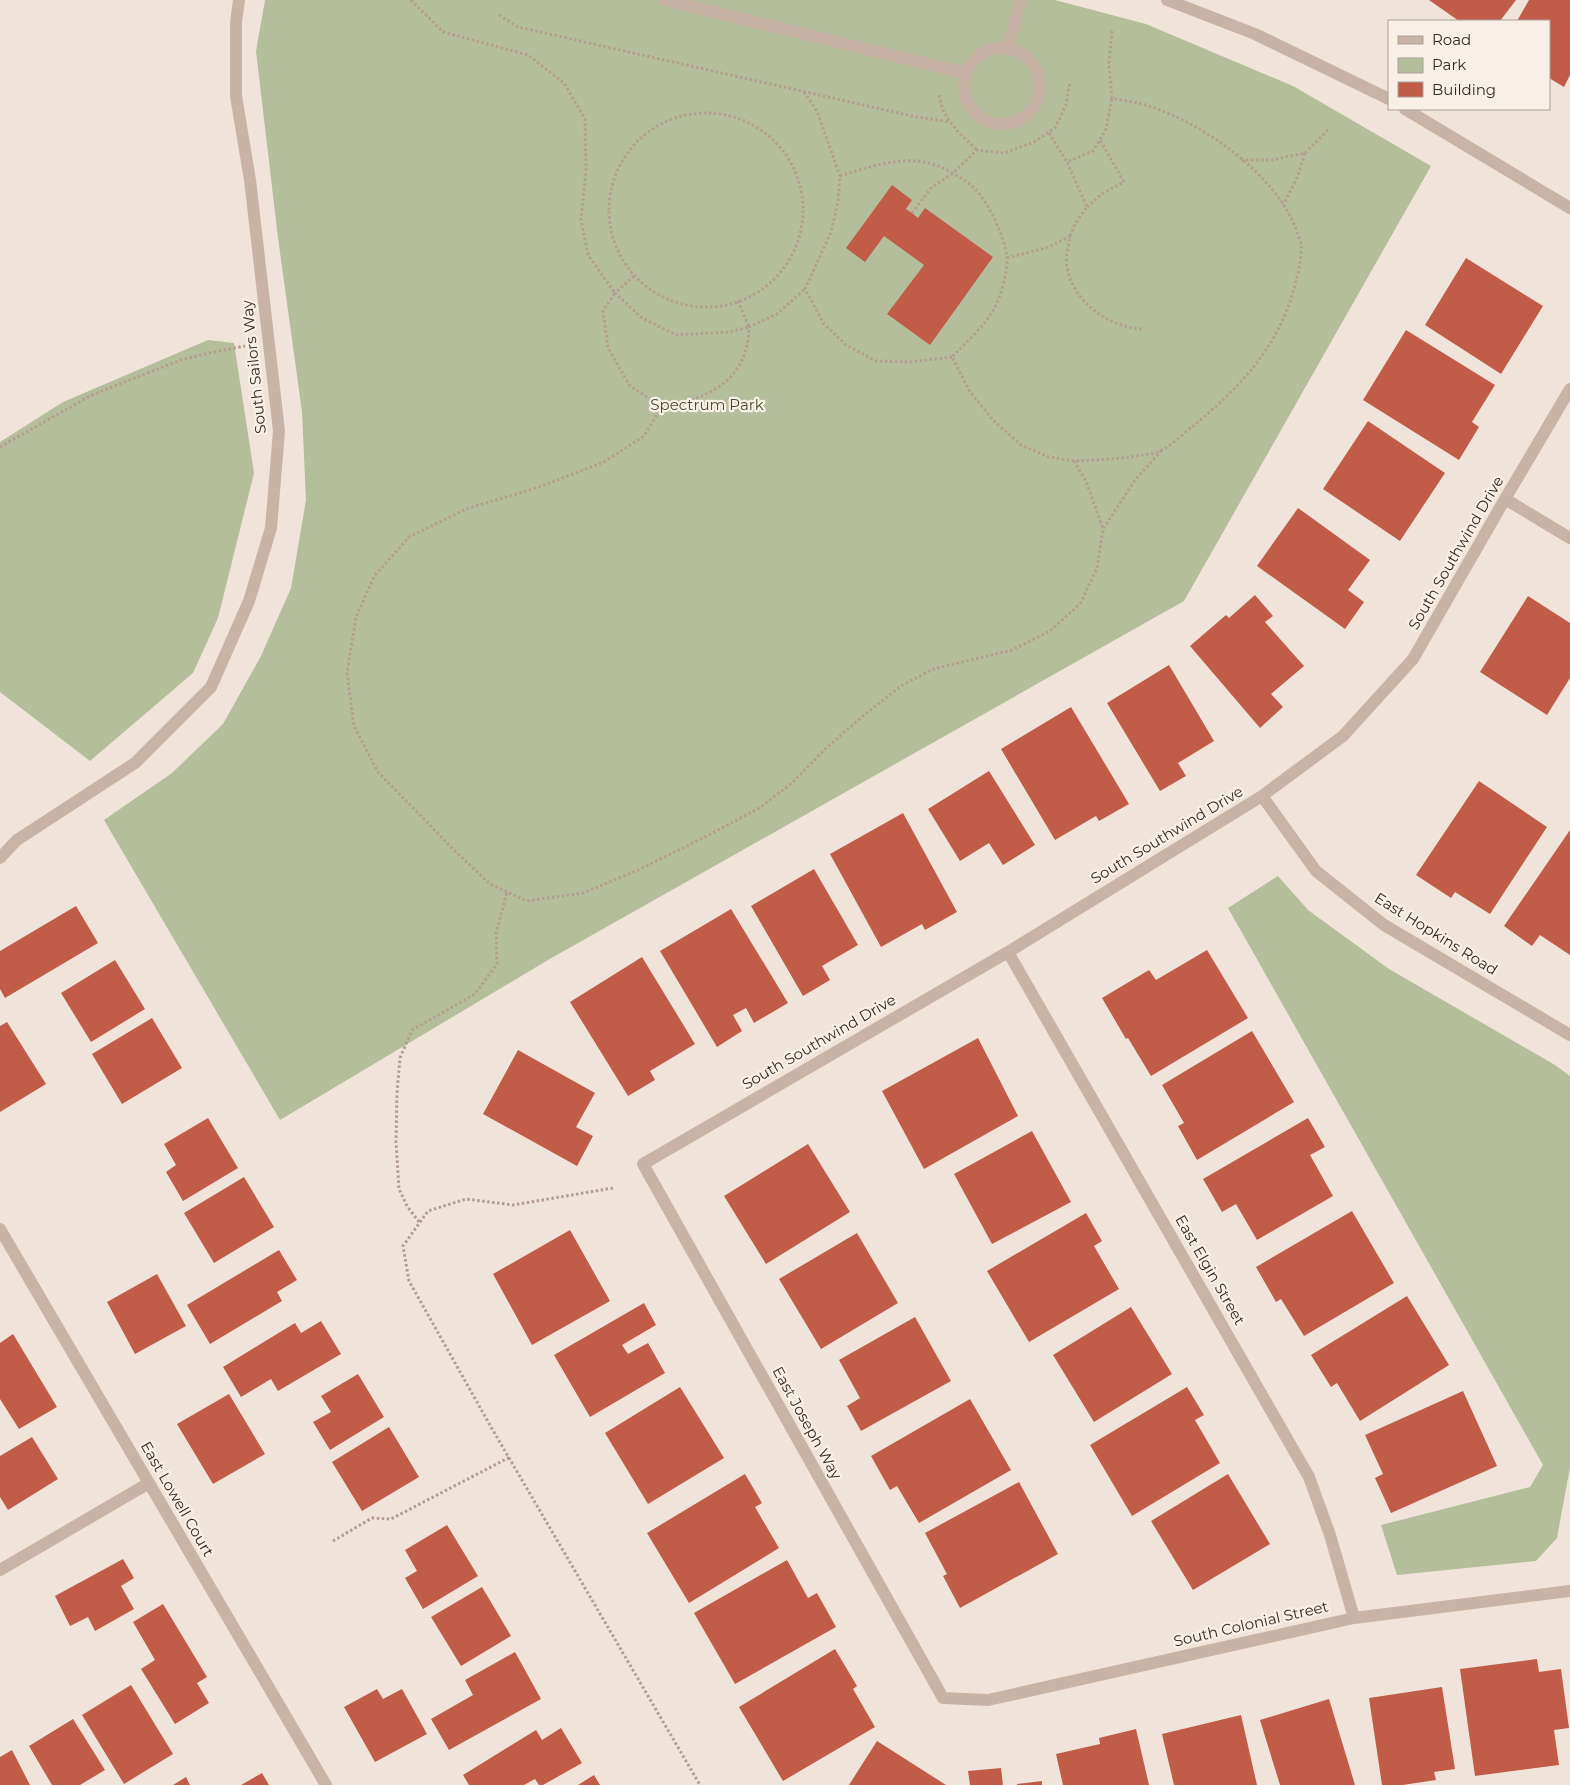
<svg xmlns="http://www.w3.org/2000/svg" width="1570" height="1785" font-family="Montserrat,sans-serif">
  <rect width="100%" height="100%" fill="#f0e4da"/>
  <path fill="#b5be9b" d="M 265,0 L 1055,0 L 1146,24 L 1293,86 L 1431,166 L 1184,601 L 548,960 L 280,1120 L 104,820 L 172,773 L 223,724 L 261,656 L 291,588 L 306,500 L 302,412 L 278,238 L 256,51 Z
    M 208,340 L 234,343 L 254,473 L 218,618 L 193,673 L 90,761 L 0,692 L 0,442 L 63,402 Z
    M 1278,876 L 1308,910 L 1389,969 L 1555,1065 L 1570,1076 L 1570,1467 L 1557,1538 L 1536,1561 L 1397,1575 L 1381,1525 L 1530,1487 L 1543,1465 L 1228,908 Z"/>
  <path fill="#c05c48" d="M 1429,0 L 1516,0 L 1500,21 L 1459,21 Z
    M 1529,0 L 1570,0 L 1570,75 L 1564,87 L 1549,78 L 1549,21 L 1517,21 Z
    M 892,185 L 912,200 L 906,209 L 912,213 L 918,218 L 925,208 L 993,257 L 930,345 L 887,314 L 924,265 L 884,236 L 865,262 L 846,248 Z
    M 1466,258 L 1543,306 L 1501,374 L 1425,325 Z
    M 1406,330 L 1495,385 L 1472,422 L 1479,427 L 1459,460 L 1363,400 Z
    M 1368,421 L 1445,473 L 1400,541 L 1323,489 Z
    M 1298,508 L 1370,560 L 1348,590 L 1364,602 L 1345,629 L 1257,566 Z
    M 1255,595 L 1273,616 L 1265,622 L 1304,666 L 1271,694 L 1283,707 L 1260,728 L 1190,646 L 1226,615 L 1229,618 Z
    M 1528,596 L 1570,623 L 1570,678 L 1547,715 L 1480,672 Z
    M 1169,665 L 1214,741 L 1178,763 L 1186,776 L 1160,791 L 1107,703 Z
    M 1071,707 L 1129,804 L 1099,821 L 1096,816 L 1055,840 L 1001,749 Z
    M 989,771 L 1035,845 L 1003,865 L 989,843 L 960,861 L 928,809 Z
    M 1479,781 L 1547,827 L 1490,914 L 1455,892 L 1451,898 L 1416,875 Z
    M 903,813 L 957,912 L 925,930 L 922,924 L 881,947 L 830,854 Z
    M 1570,830 L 1570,955 L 1540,935 L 1532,946 L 1504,926 Z
    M 814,869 L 858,945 L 822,966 L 830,980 L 803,996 L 751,906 Z
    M 76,906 L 98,943 L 5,998 L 0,989 L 0,951 Z
    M 731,909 L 788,1003 L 754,1023 L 746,1008 L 733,1015 L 742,1031 L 717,1047 L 660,951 Z
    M 1207,950 L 1248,1018 L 1151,1076 L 1128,1038 L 1126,1039 L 1102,998 L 1149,970 L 1156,980 Z
    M 642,957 L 695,1044 L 650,1071 L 655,1080 L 628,1096 L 570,1002 Z
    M 115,960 L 145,1009 L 91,1042 L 61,993 Z
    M 152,1018 L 182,1068 L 122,1104 L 92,1054 Z
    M 7,1022 L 46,1084 L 0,1112 L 0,1026 Z
    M 1252,1031 L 1294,1102 L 1197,1160 L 1178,1126 L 1184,1123 L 1162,1085 Z
    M 978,1038 L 1018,1116 L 924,1169 L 882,1091 Z
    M 518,1050 L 595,1093 L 576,1127 L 593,1136 L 577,1166 L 483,1114 Z
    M 208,1118 L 238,1168 L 183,1201 L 166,1172 L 176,1165 L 164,1144 Z
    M 1308,1118 L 1325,1147 L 1310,1155 L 1333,1196 L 1257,1240 L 1236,1204 L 1222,1212 L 1203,1179 Z
    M 1032,1131 L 1071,1202 L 992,1244 L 954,1174 Z
    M 808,1144 L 850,1212 L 766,1264 L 724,1196 Z
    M 244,1177 L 274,1227 L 214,1263 L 184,1213 Z
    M 1352,1211 L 1394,1283 L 1304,1336 L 1281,1299 L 1276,1302 L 1256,1267 Z
    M 1086,1213 L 1102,1241 L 1094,1246 L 1119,1289 L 1029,1342 L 987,1271 Z
    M 570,1230 L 610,1301 L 532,1345 L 493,1274 Z
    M 857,1233 L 898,1303 L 821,1349 L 779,1279 Z
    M 279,1250 L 297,1280 L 277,1292 L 282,1301 L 210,1344 L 187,1305 Z
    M 157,1274 L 186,1326 L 135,1354 L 107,1302 Z
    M 1407,1296 L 1449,1365 L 1360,1421 L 1337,1383 L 1331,1387 L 1311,1355 Z
    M 644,1303 L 656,1325 L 622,1345 L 628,1354 L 648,1343 L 665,1373 L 590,1417 L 554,1355 Z
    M 1131,1307 L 1172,1374 L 1094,1422 L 1053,1355 Z
    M 915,1317 L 951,1381 L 861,1431 L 847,1406 L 860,1398 L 839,1360 Z
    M 321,1321 L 341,1354 L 278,1391 L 271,1379 L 241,1397 L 223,1367 L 295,1323 L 301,1333 Z
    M 13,1334 L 57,1407 L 19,1429 L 0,1399 L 0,1343 Z
    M 358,1374 L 384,1417 L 330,1450 L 313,1422 L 331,1412 L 321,1396 Z
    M 680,1387 L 724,1458 L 648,1504 L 605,1433 Z
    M 1187,1387 L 1204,1415 L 1195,1420 L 1220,1463 L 1132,1516 L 1090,1445 Z
    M 1463,1391 L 1497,1466 L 1391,1513 L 1375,1478 L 1383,1474 L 1365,1435 Z
    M 229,1394 L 265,1454 L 213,1484 L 177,1424 Z
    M 970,1399 L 1011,1470 L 919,1523 L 897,1486 L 890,1490 L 871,1456 Z
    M 389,1427 L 419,1477 L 362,1511 L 332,1462 Z
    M 32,1437 L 58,1479 L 8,1510 L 0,1497 L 0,1456 Z
    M 745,1474 L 762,1503 L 755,1507 L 779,1548 L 689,1603 L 647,1533 Z
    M 1228,1474 L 1270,1544 L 1193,1590 L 1151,1521 Z
    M 1019,1482 L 1058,1554 L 960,1608 L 943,1576 L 947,1574 L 925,1533 Z
    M 447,1525 L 478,1576 L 423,1609 L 405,1578 L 417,1571 L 405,1550 Z
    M 123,1559 L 134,1578 L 121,1586 L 134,1609 L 95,1631 L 88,1617 L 70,1626 L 55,1596 Z
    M 787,1560 L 808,1598 L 817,1593 L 836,1627 L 735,1684 L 694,1613 Z
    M 482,1587 L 511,1636 L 461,1666 L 431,1617 Z
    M 163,1604 L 207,1677 L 197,1683 L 209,1703 L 175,1724 L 141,1669 L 155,1660 L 133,1622 Z
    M 835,1649 L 857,1686 L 853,1689 L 875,1727 L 783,1781 L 739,1707 Z
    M 515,1652 L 541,1699 L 449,1750 L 431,1719 L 473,1695 L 465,1680 Z
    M 1537,1659 L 1539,1672 L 1561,1669 L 1569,1728 L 1554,1730 L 1559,1765 L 1475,1776 L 1460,1669 Z
    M 131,1685 L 173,1754 L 124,1784 L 82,1715 Z
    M 1442,1687 L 1455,1769 L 1434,1772 L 1436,1780 L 1403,1785 L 1382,1785 L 1369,1698 Z
    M 377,1689 L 383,1699 L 402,1689 L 427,1734 L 375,1762 L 344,1707 Z
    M 1329,1699 L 1355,1785 L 1280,1785 L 1260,1720 Z
    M 1241,1715 L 1257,1785 L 1174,1785 L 1162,1734 Z
    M 73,1719 L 105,1770 L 80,1785 L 52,1785 L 29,1746 Z
    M 561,1728 L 582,1763 L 543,1785 L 539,1785 L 535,1779 L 524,1785 L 469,1785 L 463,1775 L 536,1730 L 542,1740 Z
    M 1136,1729 L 1149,1785 L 1063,1785 L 1056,1754 L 1100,1744 L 1099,1738 Z
    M 877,1741 L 946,1785 L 849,1785 Z
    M 12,1750 L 30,1785 L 0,1785 L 0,1757 Z
    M 1001,1768 L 1003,1785 L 970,1785 L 968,1771 Z
    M 262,1773 L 269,1785 L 241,1785 Z
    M 594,1775 L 600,1785 L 578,1785 Z
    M 186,1777 L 190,1785 L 173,1785 Z
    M 1042,1781 L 1042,1785 L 1017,1785 L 1017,1784 Z"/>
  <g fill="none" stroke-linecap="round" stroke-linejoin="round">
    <path stroke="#b39d91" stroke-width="3" stroke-dasharray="2.5 2.5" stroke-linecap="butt" d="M 411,0 L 443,32 L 528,55 L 564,83 L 585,119 L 586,171 L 581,219 L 588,255 L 615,293 L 603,311 L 608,348 L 630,386 L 662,407 L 644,436 L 604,462 L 539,487 L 466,509 L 409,537 L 375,575 L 356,617 L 347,673 L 354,726 L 378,772 L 455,851 L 490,884 L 527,901 L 583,893 L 638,870 L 705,837 L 761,807 L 793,782 L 824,750 L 863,716 L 901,686 L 933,669 L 1012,650 L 1050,631 L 1080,604 L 1097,568 L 1103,529
      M 499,15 L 518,27 L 912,116 L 949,122
      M 1112,31 L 1109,63 L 1112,98 C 1124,101 1137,102 1149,106 C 1204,124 1275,174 1296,229 C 1297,234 1300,239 1301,244 C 1302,255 1299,270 1296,281 C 1281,344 1242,386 1193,426 C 1184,433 1170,447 1160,451 C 1155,454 1147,454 1142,455 C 1119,459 1097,460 1074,461 L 1086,481 L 1103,529 L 1135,480 L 1161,451
      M 804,92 L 817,111 L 840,176
      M 939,95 C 943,120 959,133 977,150
      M609 210a97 97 0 1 1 194 0a97 97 0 1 1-194 0Z
      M 1049,133 L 1067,162
      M 1305,153 L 1329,129
      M 1241,160 L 1272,160 L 1305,153 L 1297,178 L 1283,205
      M 1087,207 L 1103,193 L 1124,182 L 1100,140
      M 912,213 L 931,188 L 953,173 L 977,150 L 1004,153 L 1034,142 L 1055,128 L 1066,105 L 1070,82
      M 1070,236 L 1075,224 L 1087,207 L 1067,162 L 1093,151 L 1106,129 L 1112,98
      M 1007,258 L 1049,247 L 1070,236 C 1069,245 1065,258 1067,267 C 1073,302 1108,327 1142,329
      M 634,276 L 615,293 L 642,318 L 676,335 L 729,332 L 749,327 L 738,301
      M 952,357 L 909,362 L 876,361 L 846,345 L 824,324 L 805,289 L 831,232 L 838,202 L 840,176 C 868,167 900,156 929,163 C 942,166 967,180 975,189 C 989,203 1005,238 1007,257 C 1008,270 1001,297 994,309 C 984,327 966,342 952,357 L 970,392 L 994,421 L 1021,445 L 1049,457 L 1074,461
      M 662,407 C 709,398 748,381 749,327 L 777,314 L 805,289
      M 0,447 L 90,396 L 127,381 L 181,360 L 209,353 L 245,346
      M 613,1188 L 513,1205 L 466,1199 L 428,1211 L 403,1246 L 409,1281 L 491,1427 L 700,1785
      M 419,1222 L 407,1206 L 399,1189 L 396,1142 L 397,1093 L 400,1058 L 412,1030 L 475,994 L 497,964 L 496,933 L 507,892
      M 333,1541 L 372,1518 L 391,1519 L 510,1457"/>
    <path stroke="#c8b3a7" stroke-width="12" d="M 665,0 L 965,73
      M 1167,0 L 1255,34 L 1389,99
      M964 86a38 38 0 1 1 76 0a38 38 0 1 1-76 0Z
      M 1008,48 L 1021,0
      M 1405,109 L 1570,208
      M 1570,389 L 1505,499 L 1413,659 L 1343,736 L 1262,796 L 1008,952 L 643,1164 L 943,1698 L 988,1700 L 1354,1618 L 1570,1591
      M 1505,499 L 1570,538
      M 1262,796 L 1316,871 L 1384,925 L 1570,1035
      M 0,858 L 17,840 L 135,763 L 211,687 L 249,601 L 271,528 L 279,431 L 250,180 L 236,96 L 236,22 L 239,0
      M 1008,952 L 1309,1477 L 1330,1535 L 1354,1618
      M 0,1229 L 326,1785
      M 0,1570 L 149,1483"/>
  </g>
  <g text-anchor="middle" stroke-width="4.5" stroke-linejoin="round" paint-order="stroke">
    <g font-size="15" fill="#342a27" stroke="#f8efe6">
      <text transform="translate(254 367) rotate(-96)" y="5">South Sailors Way</text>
      <text transform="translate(1456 553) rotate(-60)" y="5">South Southwind Drive</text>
      <text transform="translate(1167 835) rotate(-31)" y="5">South Southwind Drive</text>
      <text transform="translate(1436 934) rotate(32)" y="5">East Hopkins Road</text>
      <text transform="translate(819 1042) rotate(-30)" y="5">South Southwind Drive</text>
      <text transform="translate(1210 1270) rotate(60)" y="5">East Elgin Street</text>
      <text transform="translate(807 1423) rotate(61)" y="5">East Joseph Way</text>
      <text transform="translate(177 1499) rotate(60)" y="5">East Lowell Court</text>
      <text transform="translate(1251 1624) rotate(-13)" y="5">South Colonial Street</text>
    </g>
    <g font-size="15" fill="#46512c" stroke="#f8efe6">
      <text x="707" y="410">Spectrum Park</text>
    </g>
  </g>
  <rect x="1388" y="20" width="162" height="90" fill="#f8efe6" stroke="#aaa09a"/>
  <rect x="1398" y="36" width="25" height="8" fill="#c8b3a7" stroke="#aaa09a"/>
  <text x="1432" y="45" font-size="15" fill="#342a27">Road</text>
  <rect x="1398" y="58" width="25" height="15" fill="#b5be9b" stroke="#aaa09a"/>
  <text x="1432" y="70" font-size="15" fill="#342a27">Park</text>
  <rect x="1398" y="82" width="25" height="15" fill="#c05c48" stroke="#aaa09a"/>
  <text x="1432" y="95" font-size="15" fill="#342a27">Building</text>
</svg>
